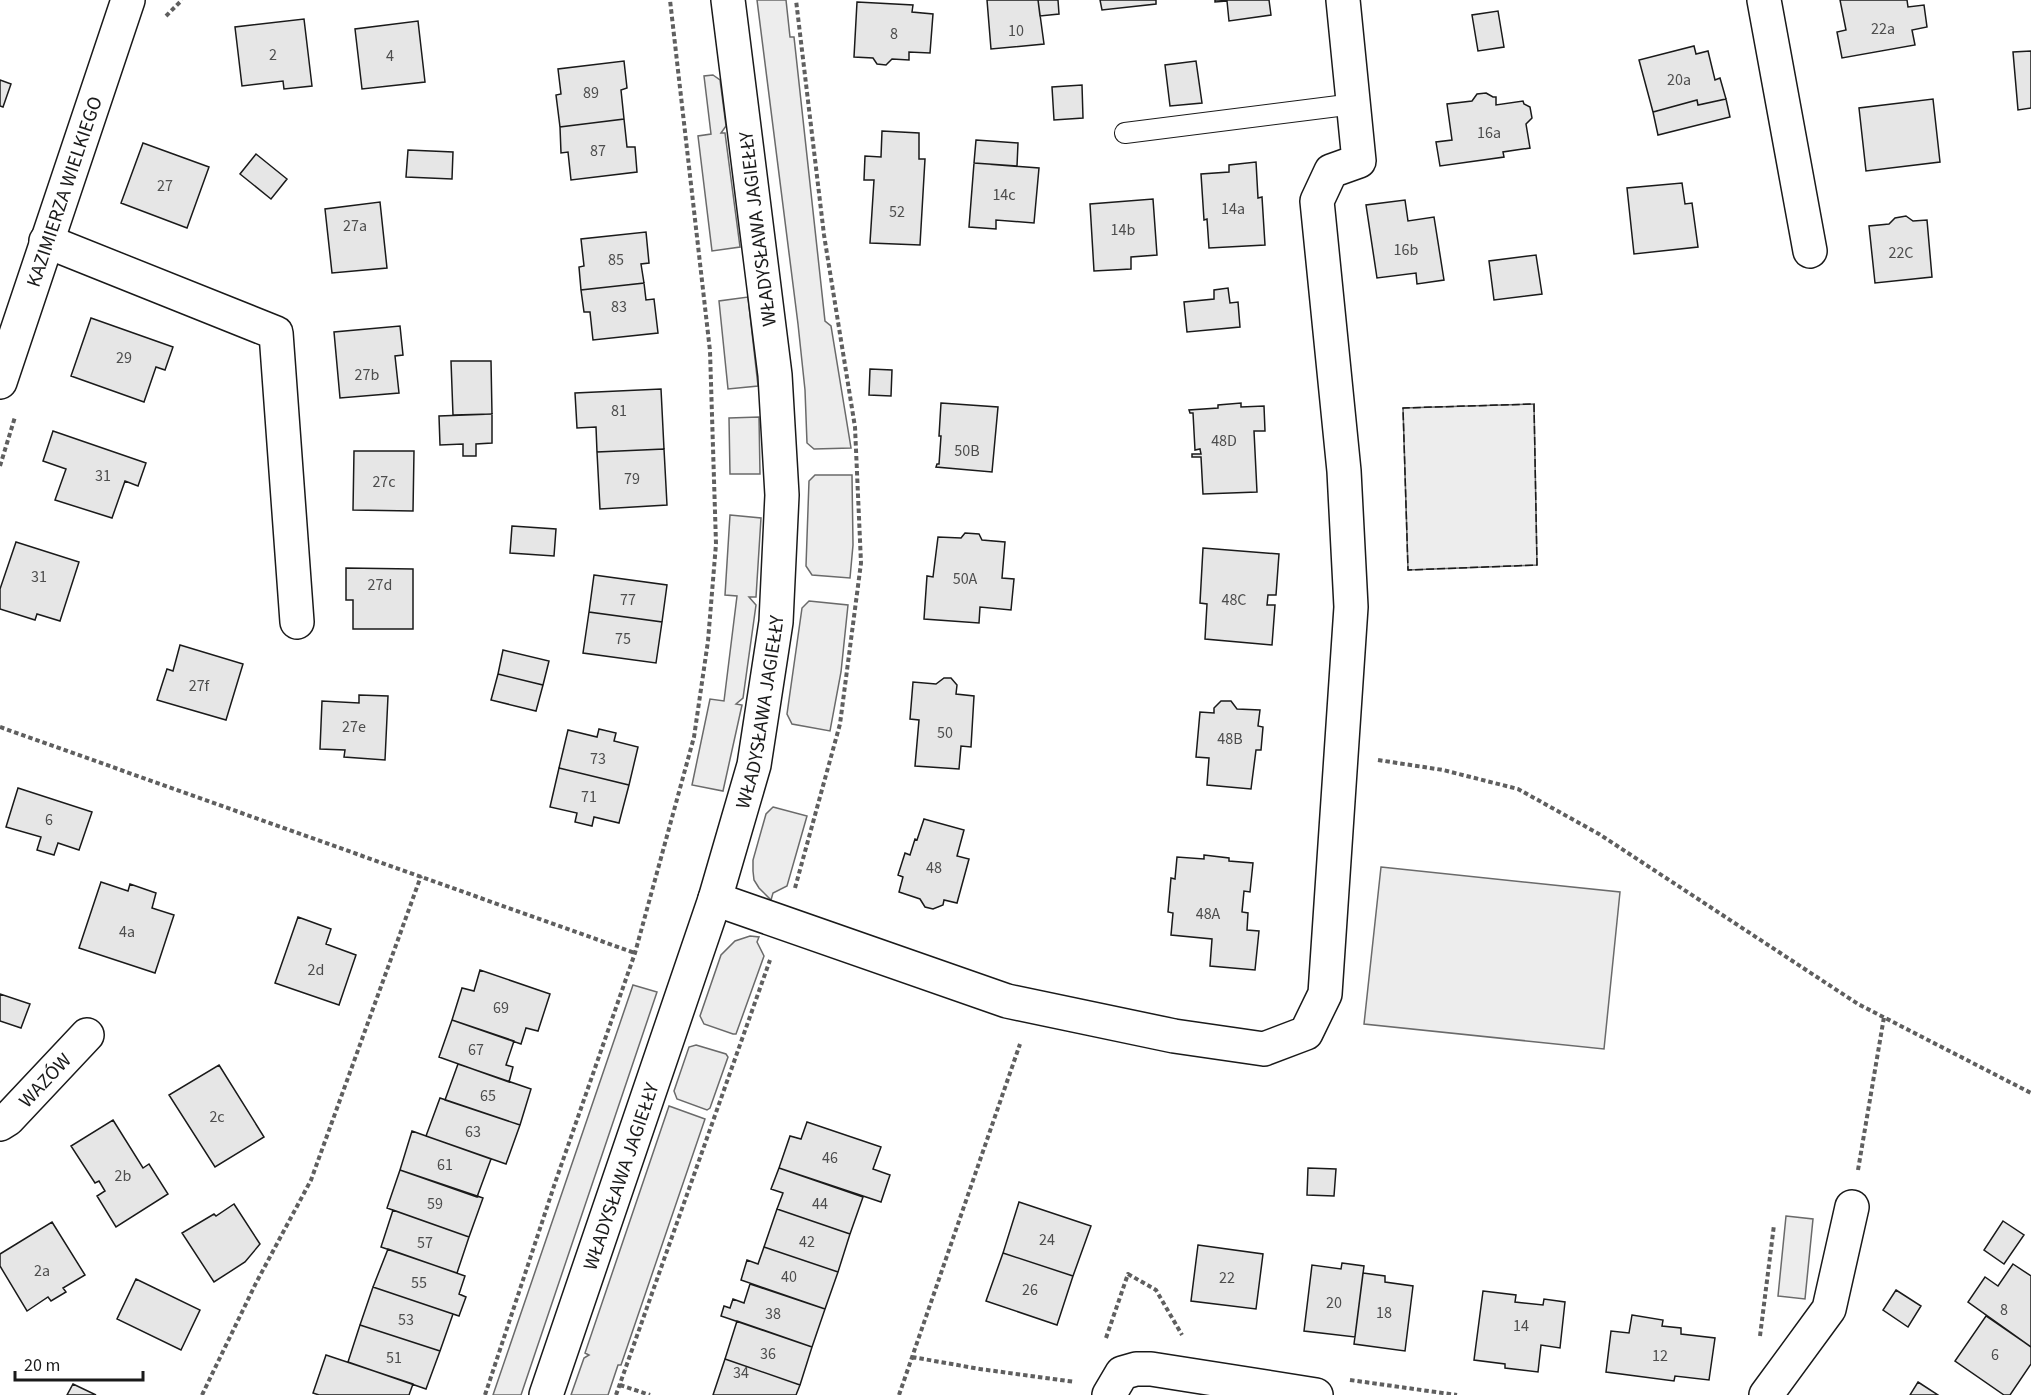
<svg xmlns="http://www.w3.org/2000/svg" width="2031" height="1395" font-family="'Source Sans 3',sans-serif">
  <rect width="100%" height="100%" fill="#fff"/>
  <path fill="#ededed" stroke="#6a6a6a" stroke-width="1.5" d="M 757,0 L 786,0 L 790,37 L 794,37 L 825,321 L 831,326 L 851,448 L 814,449 L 807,443 L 805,390 L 798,324 Z
    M 713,75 L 720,80 L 726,126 L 721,133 L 725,133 L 740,247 L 712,251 L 698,136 L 711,134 L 704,76 Z
    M 748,297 L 758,386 L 728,389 L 719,301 Z
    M 1534,404 L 1537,565 L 1408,570 L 1403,408 Z
    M 759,417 L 760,474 L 730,474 L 729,418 Z
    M 815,475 L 852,475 L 853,545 L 850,578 L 812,575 L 806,566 L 809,481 Z
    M 730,515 L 761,518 L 756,597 L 749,597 L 756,605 L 743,698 L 736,704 L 742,705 L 723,791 L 692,785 L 710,699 L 724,701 L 737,596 L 725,595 Z
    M 809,601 L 848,605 L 841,672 L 830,731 L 792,724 L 787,714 L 802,608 Z
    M 773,807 L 807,816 L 787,886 L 773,893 L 771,900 L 759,888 L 754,880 L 753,871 L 753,860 L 766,814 Z
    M 1381,867 L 1620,892 L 1604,1049 L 1364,1024 Z
    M 750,936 L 759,937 L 757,942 L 764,956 L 736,1034 L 733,1034 L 704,1024 L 700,1016 L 721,955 L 735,941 Z
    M 633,985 L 657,992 L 521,1395 L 493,1395 Z
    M 696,1045 L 726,1054 L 728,1057 L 710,1108 L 707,1110 L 677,1099 L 674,1091 L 689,1047 Z
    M 669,1106 L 705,1119 L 621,1365 L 618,1365 L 608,1395 L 571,1395 L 584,1358 L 589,1355 L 585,1353 Z
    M 1786,1216 L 1813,1219 L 1805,1299 L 1778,1296 Z"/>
  <path fill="#e6e6e6" stroke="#1a1a1a" stroke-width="1.5" d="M 987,0 L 1038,0 L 1044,44 L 991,49 Z
    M 1038,0 L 1058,0 L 1059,14 L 1040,16 Z
    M 1100,0 L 1156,0 L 1156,4 L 1102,10 Z
    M 1215,0 L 1269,0 L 1271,15 L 1229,21 L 1227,1 L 1215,2 Z
    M 1840,0 L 1907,0 L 1908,7 L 1924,5 L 1927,27 L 1912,30 L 1915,45 L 1842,58 L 1837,32 L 1846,30 Z
    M 857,2 L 913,5 L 912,12 L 933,14 L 930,53 L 909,52 L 909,60 L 892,59 L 886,65 L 877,64 L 873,58 L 854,57 Z
    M 1498,11 L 1504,47 L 1478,51 L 1472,15 Z
    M 304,19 L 312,86 L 284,89 L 283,81 L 242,86 L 235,27 Z
    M 418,21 L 425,82 L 362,89 L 355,29 Z
    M 1694,46 L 1696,54 L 1708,51 L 1715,80 L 1720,78 L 1726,99 L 1698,105 L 1697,100 L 1653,112 L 1639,60 Z
    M 2031,51 L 2031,108 L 2018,110 L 2013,52 Z
    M 624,61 L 627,88 L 621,90 L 624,119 L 560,127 L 556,95 L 561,94 L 558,69 Z
    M 1196,61 L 1202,103 L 1170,106 L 1165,65 Z
    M 0,80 L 11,84 L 3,107 L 0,106 Z
    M 1082,85 L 1083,118 L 1054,120 L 1052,87 Z
    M 1486,93 L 1493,97 L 1496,97 L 1496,105 L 1523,101 L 1524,104 L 1530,107 L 1532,118 L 1526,124 L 1530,148 L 1503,152 L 1504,157 L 1440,166 L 1436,142 L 1452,140 L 1447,104 L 1472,101 L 1477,94 Z
    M 1726,99 L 1730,117 L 1658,135 L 1653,112 L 1697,100 L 1698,105 Z
    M 1933,99 L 1940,162 L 1866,171 L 1859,108 Z
    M 624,119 L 627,147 L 635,147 L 637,172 L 571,180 L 568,152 L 561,153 L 560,127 Z
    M 882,131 L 919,133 L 919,159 L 925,159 L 920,245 L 870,243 L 874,180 L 864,180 L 865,156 L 881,157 Z
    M 976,140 L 1018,143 L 1017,166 L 974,163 Z
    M 143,143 L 209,167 L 187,228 L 121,203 Z
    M 408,150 L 453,152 L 452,179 L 406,177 Z
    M 256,154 L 287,179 L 271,199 L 240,174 Z
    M 1256,162 L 1258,198 L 1262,197 L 1265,245 L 1209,248 L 1207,219 L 1204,220 L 1201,174 L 1229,172 L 1229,165 Z
    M 974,163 L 1039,168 L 1034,223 L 996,220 L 996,229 L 969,227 Z
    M 1682,183 L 1685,204 L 1692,203 L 1698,247 L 1634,254 L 1627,188 Z
    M 1153,199 L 1157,255 L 1131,257 L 1131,269 L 1094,271 L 1090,204 Z
    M 1405,200 L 1408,221 L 1434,217 L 1444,280 L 1417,284 L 1416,273 L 1377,278 L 1366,205 Z
    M 380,202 L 387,268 L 332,273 L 325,209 Z
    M 1906,216 L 1913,221 L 1927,220 L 1932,277 L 1875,283 L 1869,226 L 1889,224 L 1895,218 Z
    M 646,232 L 649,263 L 641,264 L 644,283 L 581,290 L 579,267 L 584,266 L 581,239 Z
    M 1536,255 L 1542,294 L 1494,300 L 1489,261 Z
    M 644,283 L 646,300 L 654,299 L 658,333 L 593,340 L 590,312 L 584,312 L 581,290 Z
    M 1228,288 L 1230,303 L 1238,302 L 1240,327 L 1187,332 L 1184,302 L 1214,299 L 1214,290 Z
    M 91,318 L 173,347 L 165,370 L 156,367 L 144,402 L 71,376 Z
    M 400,326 L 403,355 L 395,356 L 399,393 L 340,398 L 334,332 Z
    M 451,361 L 491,361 L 492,414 L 453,415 Z
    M 870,369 L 892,370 L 891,396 L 869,395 Z
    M 661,389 L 664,449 L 597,452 L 596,427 L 577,428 L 575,393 Z
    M 941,403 L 998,407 L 992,472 L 936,467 L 937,464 L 939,464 L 941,436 L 939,436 Z
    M 1241,403 L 1241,407 L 1264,406 L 1265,431 L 1254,431 L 1257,492 L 1203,494 L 1201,457 L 1192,457 L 1192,454 L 1201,454 L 1200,449 L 1195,450 L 1193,413 L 1190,413 L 1189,410 L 1218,408 L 1218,405 Z
    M 492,414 L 492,443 L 476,444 L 476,456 L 463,456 L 463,444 L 440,445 L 439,416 Z
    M 53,431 L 146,463 L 138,486 L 125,481 L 112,518 L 55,500 L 66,469 L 43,461 Z
    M 664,449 L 667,505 L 600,509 L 597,452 Z
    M 354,451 L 414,451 L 413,511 L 353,510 Z
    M 512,526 L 556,529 L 554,556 L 510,553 Z
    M 965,533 L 979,534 L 982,540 L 1005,542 L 1002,578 L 1014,579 L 1011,610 L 980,607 L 979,623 L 924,619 L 927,576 L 933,577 L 938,537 L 961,538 Z
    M 16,542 L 79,562 L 60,621 L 37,614 L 35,620 L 0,609 L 0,589 Z
    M 1203,548 L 1279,554 L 1276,595 L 1268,595 L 1267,605 L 1275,605 L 1272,645 L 1205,639 L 1207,604 L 1200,603 Z
    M 346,568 L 413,569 L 413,629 L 353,629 L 353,600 L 346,600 Z
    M 594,575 L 667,585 L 662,622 L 589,612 Z
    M 589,612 L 662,622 L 656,663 L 583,653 Z
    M 180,645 L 243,664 L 226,720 L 157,700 L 167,669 L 173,671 Z
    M 503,650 L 549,661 L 543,685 L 498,674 Z
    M 498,674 L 543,685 L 536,711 L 491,700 Z
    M 944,678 L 951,678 L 957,685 L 956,694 L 974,696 L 971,747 L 961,746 L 959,769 L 915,766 L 919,720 L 910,719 L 913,682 L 936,684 Z
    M 359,695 L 388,696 L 385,760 L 344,757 L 345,750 L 320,749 L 322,701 L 359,703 Z
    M 1221,701 L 1231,701 L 1237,709 L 1260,710 L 1258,726 L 1263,727 L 1261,750 L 1256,750 L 1251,789 L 1207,785 L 1209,758 L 1196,757 L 1200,712 L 1214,713 L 1214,708 Z
    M 599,729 L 616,733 L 614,741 L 638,747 L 629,785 L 559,768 L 568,730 L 597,737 Z
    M 559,768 L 629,785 L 619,823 L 594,817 L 592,826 L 575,822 L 577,813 L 550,807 Z
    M 18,788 L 92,812 L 79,850 L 58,843 L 54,855 L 37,850 L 41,837 L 6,827 Z
    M 924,819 L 964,830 L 957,856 L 969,859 L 957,903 L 944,900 L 943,905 L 933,909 L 925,907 L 920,899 L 899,892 L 903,877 L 898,875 L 905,853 L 910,855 L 915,839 L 917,840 Z
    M 1204,855 L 1229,858 L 1229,861 L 1253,863 L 1250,892 L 1244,891 L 1242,912 L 1248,913 L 1247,930 L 1259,931 L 1255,970 L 1210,966 L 1212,939 L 1171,935 L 1173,913 L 1168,912 L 1171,878 L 1175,879 L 1177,857 L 1204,859 Z
    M 101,882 L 128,891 L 130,884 L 156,893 L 152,908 L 174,915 L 155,973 L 79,948 Z
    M 298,917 L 331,929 L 326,944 L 356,955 L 339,1005 L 275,983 Z
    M 480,970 L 550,994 L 538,1031 L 526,1028 L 521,1044 L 452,1020 L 462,988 L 474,991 Z
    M 0,994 L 30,1004 L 21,1028 L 0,1021 Z
    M 452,1020 L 514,1041 L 506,1065 L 513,1067 L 509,1082 L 439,1057 Z
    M 458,1064 L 531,1089 L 520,1125 L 445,1100 Z
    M 219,1065 L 264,1137 L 215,1167 L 169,1095 Z
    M 440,1098 L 520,1125 L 506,1164 L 426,1136 Z
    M 113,1120 L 143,1168 L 149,1164 L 168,1194 L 116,1227 L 97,1196 L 105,1191 L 99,1181 L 95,1183 L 71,1146 Z
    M 807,1122 L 881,1147 L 873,1169 L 890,1175 L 881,1202 L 779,1168 L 790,1136 L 801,1139 Z
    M 412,1131 L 491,1159 L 477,1197 L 400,1170 Z
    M 779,1168 L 863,1197 L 850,1234 L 777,1209 L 783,1193 L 771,1189 Z
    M 1308,1168 L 1336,1169 L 1334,1196 L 1307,1195 Z
    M 400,1170 L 483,1198 L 469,1237 L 387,1208 Z
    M 1019,1202 L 1091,1226 L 1073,1276 L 1003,1253 Z
    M 234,1204 L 260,1244 L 245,1262 L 214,1282 L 182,1233 L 214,1214 L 216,1216 Z
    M 777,1209 L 850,1234 L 838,1272 L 764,1247 Z
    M 393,1210 L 469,1237 L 457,1273 L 381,1247 Z
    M 2003,1221 L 2024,1235 L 2004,1264 L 1984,1250 Z
    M 52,1222 L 85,1275 L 63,1288 L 66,1292 L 51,1301 L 48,1297 L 27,1311 L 0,1266 L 0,1254 Z
    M 1198,1245 L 1263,1254 L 1256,1309 L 1191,1301 Z
    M 764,1247 L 838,1272 L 825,1309 L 741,1280 L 747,1260 L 758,1264 Z
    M 388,1249 L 465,1276 L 459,1294 L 466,1297 L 459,1316 L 373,1287 Z
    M 1003,1253 L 1073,1276 L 1057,1325 L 986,1301 Z
    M 1342,1263 L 1364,1266 L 1355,1337 L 1304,1331 L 1312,1265 L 1341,1269 Z
    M 2013,1264 L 2031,1276 L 2031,1347 L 1968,1302 L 1985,1277 L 1998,1286 Z
    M 1363,1273 L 1385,1276 L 1385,1282 L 1413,1286 L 1405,1351 L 1354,1344 Z
    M 136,1279 L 200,1310 L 181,1350 L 117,1319 Z
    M 750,1284 L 825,1309 L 812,1347 L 721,1316 L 724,1306 L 730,1308 L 733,1299 L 744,1303 Z
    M 373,1287 L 453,1314 L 440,1351 L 360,1325 Z
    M 1896,1290 L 1921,1306 L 1908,1327 L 1883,1310 Z
    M 1483,1291 L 1516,1295 L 1515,1302 L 1543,1305 L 1544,1299 L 1565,1302 L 1560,1348 L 1541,1345 L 1538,1372 L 1505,1368 L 1505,1364 L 1474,1360 Z
    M 1632,1315 L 1663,1320 L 1662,1326 L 1681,1328 L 1681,1334 L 1715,1338 L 1709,1380 L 1675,1376 L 1674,1381 L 1606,1372 L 1611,1331 L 1629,1333 Z
    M 1986,1316 L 2031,1347 L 2031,1364 L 2010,1395 L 2004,1395 L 1955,1361 Z
    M 737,1321 L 812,1347 L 800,1385 L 725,1359 Z
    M 360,1325 L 440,1351 L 426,1389 L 348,1362 Z
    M 326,1355 L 413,1384 L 409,1395 L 319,1395 L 313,1393 Z
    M 725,1359 L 800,1385 L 796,1395 L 713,1395 Z
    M 1918,1382 L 1938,1395 L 1910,1395 Z
    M 73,1384 L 96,1395 L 67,1395 Z"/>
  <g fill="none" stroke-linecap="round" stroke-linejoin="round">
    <defs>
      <path id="lane" d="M 1125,133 L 1354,104"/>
      <g id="street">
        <path d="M 1764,0 L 1810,251"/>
        <path d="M 46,241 L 276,333 L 297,622"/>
        <path id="s1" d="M 0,382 L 128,0"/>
        <path d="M 715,899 L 1007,1001 L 1174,1036 L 1264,1049 L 1306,1033 L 1325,994 L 1351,607 L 1344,471 L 1317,201 L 1331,171 L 1359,161 L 1343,0"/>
        <path id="s2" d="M 0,1124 L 8,1119 L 87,1035"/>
        <path d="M 1109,1395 L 1122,1373 L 1136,1369 L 1151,1369 L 1316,1395"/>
        <path d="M 1766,1395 L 1829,1309 L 1852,1207"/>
      </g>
      <g id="secondary">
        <path id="s3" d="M 546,1395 L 715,899 L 754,765 L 776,622 L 782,495 L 775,375 L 728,0"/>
      </g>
    </defs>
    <use href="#lane" stroke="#1a1a1a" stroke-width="22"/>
    <use href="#street" stroke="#1a1a1a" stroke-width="36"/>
    <use href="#secondary" stroke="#1a1a1a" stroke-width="36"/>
    <path stroke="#5f5f5f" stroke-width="4" stroke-dasharray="4.5 3" stroke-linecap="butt" d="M 166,16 L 182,0
      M 0,466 L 15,417
      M 0,727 L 635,953
      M 1378,760 L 1443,770 L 1518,789 L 1599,834 L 1858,1004 L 2031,1093
      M 795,888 L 840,724 L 861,563 L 855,427 L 824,235 L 796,0
      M 1858,1170 L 1884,1017
      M 1760,1336 L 1774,1225
      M 1106,1338 L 1128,1274 L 1156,1290 L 1182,1335
      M 912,1357 L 980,1369 L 1075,1382
      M 1350,1380 L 1457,1395
      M 620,1385 L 650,1395
      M 202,1395 L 256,1283 L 311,1180 L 421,876
      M 485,1395 L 555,1183 L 635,953 L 694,737 L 708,641 L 716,544 L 710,351 L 670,0
      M 616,1395 L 770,960
      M 899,1395 L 1020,1044"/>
    <use href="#lane" stroke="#fff" stroke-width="20"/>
    <use href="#street" stroke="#fff" stroke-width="33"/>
    <use href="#secondary" stroke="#fff" stroke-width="33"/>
    <path stroke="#1a1a1a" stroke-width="1.5" stroke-dasharray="8 3" stroke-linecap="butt" d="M 1534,404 L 1537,565 L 1408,570 L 1403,408 Z"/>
  </g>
  <g text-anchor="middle" stroke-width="4.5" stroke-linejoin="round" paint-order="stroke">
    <g font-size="16" fill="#4d4d4d">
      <text x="1883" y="34">22a</text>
      <text x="1016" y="36">10</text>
      <text x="894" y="39">8</text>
      <text x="273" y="60">2</text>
      <text x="390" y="61">4</text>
      <text x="1679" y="85">20a</text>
      <text x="591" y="98">89</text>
      <text x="1489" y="138">16a</text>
      <text x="598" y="156">87</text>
      <text x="165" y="191">27</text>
      <text x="1004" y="200">14c</text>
      <text x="1233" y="214">14a</text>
      <text x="897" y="217">52</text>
      <text x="355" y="231">27a</text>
      <text x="1123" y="235">14b</text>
      <text x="1406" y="255">16b</text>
      <text x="1901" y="258">22C</text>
      <text x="616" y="265">85</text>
      <text x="619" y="312">83</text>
      <text x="124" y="363">29</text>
      <text x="367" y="380">27b</text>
      <text x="619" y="416">81</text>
      <text x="1224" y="446">48D</text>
      <text x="967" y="456">50B</text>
      <text x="103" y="481">31</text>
      <text x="632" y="484">79</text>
      <text x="384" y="487">27c</text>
      <text x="39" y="582">31</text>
      <text x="965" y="584">50A</text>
      <text x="380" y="590">27d</text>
      <text x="628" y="605">77</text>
      <text x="1234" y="605">48C</text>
      <text x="623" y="644">75</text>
      <text x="199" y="691">27f</text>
      <text x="354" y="732">27e</text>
      <text x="945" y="738">50</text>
      <text x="1230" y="744">48B</text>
      <text x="598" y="764">73</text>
      <text x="589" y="802">71</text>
      <text x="49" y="825">6</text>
      <text x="934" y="873">48</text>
      <text x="1208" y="919">48A</text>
      <text x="127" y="937">4a</text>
      <text x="316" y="975">2d</text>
      <text x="501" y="1013">69</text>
      <text x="476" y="1055">67</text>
      <text x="488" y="1101">65</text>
      <text x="217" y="1122">2c</text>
      <text x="473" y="1137">63</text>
      <text x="830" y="1163">46</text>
      <text x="445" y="1170">61</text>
      <text x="123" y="1181">2b</text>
      <text x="435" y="1209">59</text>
      <text x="820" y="1209">44</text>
      <text x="1047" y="1245">24</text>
      <text x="807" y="1247">42</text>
      <text x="425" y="1248">57</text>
      <text x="42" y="1276">2a</text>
      <text x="789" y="1282">40</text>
      <text x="1227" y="1283">22</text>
      <text x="419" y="1288">55</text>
      <text x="1030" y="1295">26</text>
      <text x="1334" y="1308">20</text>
      <text x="2004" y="1315">8</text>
      <text x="1384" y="1318">18</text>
      <text x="773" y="1319">38</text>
      <text x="406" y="1325">53</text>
      <text x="1521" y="1331">14</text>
      <text x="768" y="1359">36</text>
      <text x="1995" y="1360">6</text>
      <text x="1660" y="1361">12</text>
      <text x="394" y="1363">51</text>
      <text x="741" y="1378">34</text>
    </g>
    <g font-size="20" fill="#1a1a1a" stroke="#fff">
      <text dy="7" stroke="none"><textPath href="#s1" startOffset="201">KAZIMIERZA WIELKIEGO</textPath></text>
      <text transform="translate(757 229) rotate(-97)" y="7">WŁADYSŁAWA JAGIEŁŁY</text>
      <text dy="7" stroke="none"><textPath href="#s3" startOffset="717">WŁADYSŁAWA JAGIEŁŁY</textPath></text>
      <text dy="7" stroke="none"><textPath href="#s2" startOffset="63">WAZÓW</textPath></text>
      <text dy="7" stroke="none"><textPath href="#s3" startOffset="231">WŁADYSŁAWA JAGIEŁŁY</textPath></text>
    </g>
  </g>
  <path d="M15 1371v9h128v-9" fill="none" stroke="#1a1a1a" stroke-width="3"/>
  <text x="24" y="1371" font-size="18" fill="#1a1a1a" stroke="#ffffff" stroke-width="4.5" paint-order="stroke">20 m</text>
</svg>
